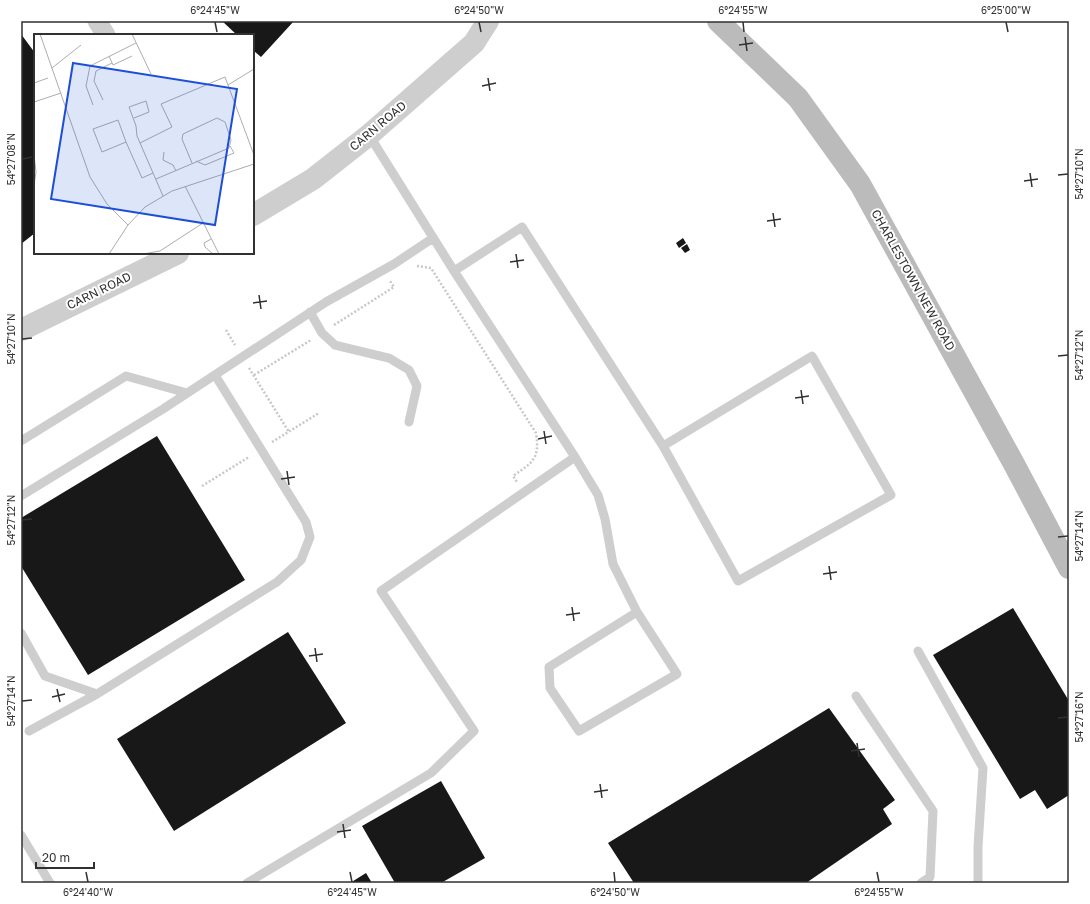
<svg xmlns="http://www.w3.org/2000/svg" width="1090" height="904" font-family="'Golos Text',sans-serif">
  <rect width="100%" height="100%" fill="#fff"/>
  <path fill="#181818" d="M 222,21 L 294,21 L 261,57 L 253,50 L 253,35 L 237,35 Z
    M 21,34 L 35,53 L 35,233 L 21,244 Z
    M 683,238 L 686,243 L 679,248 L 676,243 Z
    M 687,244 L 690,250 L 685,253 L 681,248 Z
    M 157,436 L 245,580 L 88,675 L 21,566 L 21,518 Z
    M 1013,608 L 1069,701 L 1069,795 L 1047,809 L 1035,790 L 1020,799 L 933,655 Z
    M 288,632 L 346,723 L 174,831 L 117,739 Z
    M 829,708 L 895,800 L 883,809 L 892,824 L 806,883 L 634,883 L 608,843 Z
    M 441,781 L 485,858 L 441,883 L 395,883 L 362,826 Z
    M 366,873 L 372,883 L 350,883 Z"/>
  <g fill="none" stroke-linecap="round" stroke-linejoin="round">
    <path stroke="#c8c8c8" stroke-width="2.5" stroke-dasharray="2 2" stroke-linecap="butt" d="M 417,266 L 431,268 L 536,433 C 540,459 533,462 513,476 L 517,482
      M 334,325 L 394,287 L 390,281
      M 226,330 L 235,345
      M 249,368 L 289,432
      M 254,375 L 311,340
      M 272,442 L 319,413
      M 202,486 L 249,457"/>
    <path stroke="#cecece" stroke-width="9" d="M 369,135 L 454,271 L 575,457 L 598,495 L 605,519 L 613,564 L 637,612 L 677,674 L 579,731 L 550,688 L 549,667 L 637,612
      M 454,271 L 522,227 L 663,446 L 812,356 L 891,495 L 738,581 L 663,446
      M 310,312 L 322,333 L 335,345 L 389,358 L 409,370 L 417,386 L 409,422
      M 21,441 L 126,376 L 187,393
      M 21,496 L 163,409 L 326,302 L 394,264 L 433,238
      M 21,633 L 45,676 L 97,694 L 277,582 L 301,560 L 310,537 L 306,522 L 215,375
      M 918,651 L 983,768 L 978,847 L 978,883
      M 856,696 L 933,811 L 930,877 L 921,883
      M 29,731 L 97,694
      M 21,835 L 50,883
      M 247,883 L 431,773 L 474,731 L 381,591 L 575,457"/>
    <path stroke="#cecece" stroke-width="19" d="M 97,21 L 106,35"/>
    <path stroke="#cecece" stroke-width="22" d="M 253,215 L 313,179 L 369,135 L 474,43 L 488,21
      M 21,330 L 178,253"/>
    <path stroke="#bbb" stroke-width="22" d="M 718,21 L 798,98 L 860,184 L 1014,464 L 1069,568"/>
  </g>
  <path fill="none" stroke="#313131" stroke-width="1.5" d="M 215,22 L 217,32M 479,22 L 481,32M 743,22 L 744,32M 1006,22 L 1008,32M 745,37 L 747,51M 739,45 L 753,43M 488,78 L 490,91M 482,86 L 496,83M 22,159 L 32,157M 1030,173 L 1032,187M 1058,175 L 1068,174M 1024,181 L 1038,179M 773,213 L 775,227M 767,221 L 781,219M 516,254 L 518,268M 510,262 L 524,260M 259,295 L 261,309M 253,303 L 267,301M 22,339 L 32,338M 1058,356 L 1068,355M 801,390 L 803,404M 795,398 L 809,396M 544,431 L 546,444M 538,439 L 552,436M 287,471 L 289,485M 281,479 L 295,477M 22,520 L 32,519M 1058,537 L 1068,536M 829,566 L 831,580M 823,574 L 837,572M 572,607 L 574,621M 566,615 L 580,613M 315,648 L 317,662M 309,656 L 323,654M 57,689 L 60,702M 52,697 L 65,694M 22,701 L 32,700M 1058,718 L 1068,717M 857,743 L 859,757M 851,751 L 865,749M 600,784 L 602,798M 594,792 L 608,790M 343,824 L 345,838M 337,832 L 351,830M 86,872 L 88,882M 350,872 L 352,882M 614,872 L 615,882M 877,872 L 879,882"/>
  <g text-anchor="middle" stroke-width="4" stroke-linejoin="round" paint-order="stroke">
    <g font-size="12" fill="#313131" stroke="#fff">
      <text transform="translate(378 126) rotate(-40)" y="4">CARN ROAD</text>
      <text transform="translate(913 280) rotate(61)" y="4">CHARLESTOWN NEW ROAD</text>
      <text transform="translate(99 291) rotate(-26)" y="4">CARN ROAD</text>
    </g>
  </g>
  <g transform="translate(34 34)">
    <rect width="220" height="220" fill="#fff"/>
    <path fill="none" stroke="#adadad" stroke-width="1" d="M 6,0 L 56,143 L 73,170 L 94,191 L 75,220M 98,0 L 117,40M 75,22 L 79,31 L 98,22M 18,34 L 47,11M 0,49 L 14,44M 194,51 L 220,35M 69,66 L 60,47 L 62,37 L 78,29M 0,68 L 27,59M 59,71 L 52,52 L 56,32 L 102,9M 100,84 L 115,78 L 112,67 L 95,73 L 102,92 L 103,102 L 129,162M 92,108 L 84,86 L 59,95 L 68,118 L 92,108 L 108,144 L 119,139M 106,109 L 138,93 L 127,70 L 191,43 L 220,121M 130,118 L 129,126 L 139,131 L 142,137M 0,121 L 2,138 L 0,151M 162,127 L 171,131 L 200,119 L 196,112M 122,145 L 195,114 L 197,106 L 191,88 L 183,84 L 149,100 L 148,105 L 158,129M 151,152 L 185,220M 94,191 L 111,173 L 138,157 L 220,130M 177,205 L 170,209 L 171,213 L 179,220M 109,220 L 126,217 L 169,189"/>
    <path fill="#1d4ed8" fill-opacity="0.15" stroke="#1d4ed8" stroke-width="2" d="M 39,29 L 203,55 L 181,191 L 17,165 Z"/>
    <rect width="220" height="220" fill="none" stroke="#313131" stroke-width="2"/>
  </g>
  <rect width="1090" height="904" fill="none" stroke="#ffffff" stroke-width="44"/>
  <path d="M36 862v6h58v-6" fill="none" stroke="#313131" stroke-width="2"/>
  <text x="42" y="862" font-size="12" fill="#313131" stroke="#ffffff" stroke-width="3" paint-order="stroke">20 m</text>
  <rect x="22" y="22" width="1046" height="860" fill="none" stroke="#313131" stroke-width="1.5"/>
  <g font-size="10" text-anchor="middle" fill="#313131">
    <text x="215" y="14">6°24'45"W</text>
    <text x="479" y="14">6°24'50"W</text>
    <text x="743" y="14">6°24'55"W</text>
    <text x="1006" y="14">6°25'00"W</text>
    <text transform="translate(11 159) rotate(-90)" y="4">54°27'08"N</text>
    <text transform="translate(1079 174) rotate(-90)" y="4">54°27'10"N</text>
    <text transform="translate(11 339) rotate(-90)" y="4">54°27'10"N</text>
    <text transform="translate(1079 355) rotate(-90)" y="4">54°27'12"N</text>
    <text transform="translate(11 520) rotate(-90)" y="4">54°27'12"N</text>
    <text transform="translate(1079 536) rotate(-90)" y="4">54°27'14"N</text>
    <text transform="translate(11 701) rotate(-90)" y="4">54°27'14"N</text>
    <text transform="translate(1079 717) rotate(-90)" y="4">54°27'16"N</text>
    <text x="88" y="896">6°24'40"W</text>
    <text x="352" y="896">6°24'45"W</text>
    <text x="615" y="896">6°24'50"W</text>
    <text x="879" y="896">6°24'55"W</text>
  </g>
</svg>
